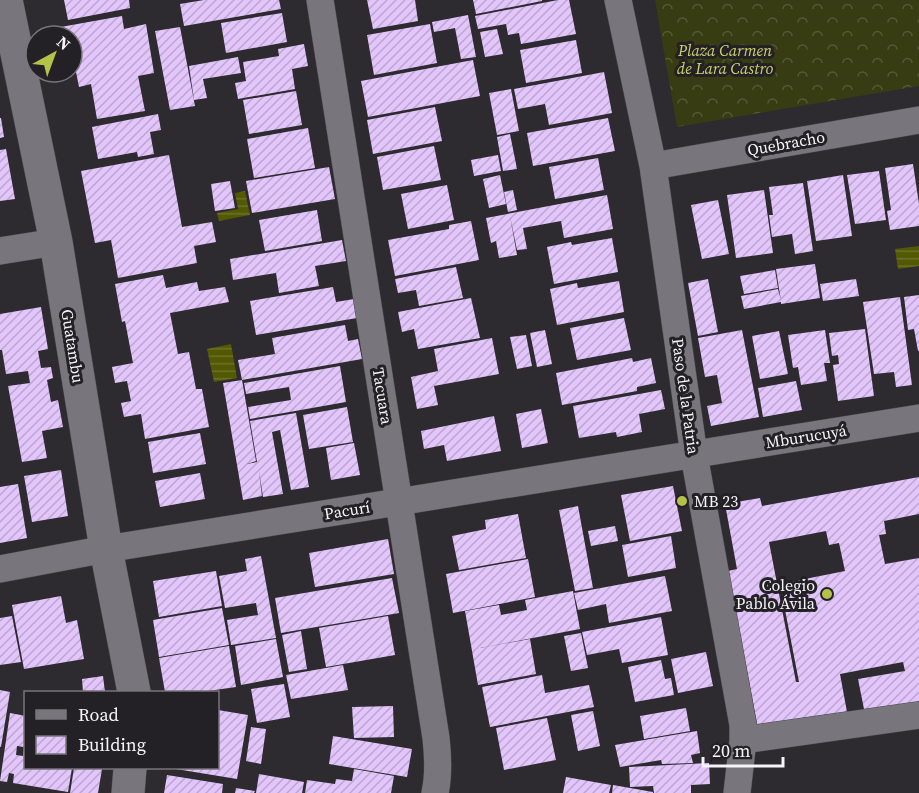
<svg xmlns="http://www.w3.org/2000/svg" width="919" height="793" font-family="'Source Serif 4',serif">
  <defs>
    <pattern id="forest-crowns" width="20" height="18" patternUnits="userSpaceOnUse" patternTransform="scale(1.5)"><rect width="20" height="18" fill="#383c12"/><path d="M2 6a3 3 0 1 1 6 0M12 15a3 3 0 1 1 6 0" fill="none" stroke="#555935"/></pattern>
    <pattern id="water-rules" width="6" height="5" patternUnits="userSpaceOnUse" patternTransform="scale(1.5)"><rect width="6" height="5" fill="#525902"/><path d="M0 2.5h6" fill="none" stroke="#6c7128"/></pattern>
    <pattern id="building-hatch" width="6" height="6" patternUnits="userSpaceOnUse" patternTransform="scale(1.5)"><rect width="6" height="6" fill="#e2c5fb"/><path d="M-1 1l2-2M0 6l6-6M5 7l2-2" fill="none" stroke="#bca6cf"/></pattern>
  </defs>
  <rect width="100%" height="100%" fill="#2d2a30"/>
  <path fill="url(#forest-crowns)" d="M 655,0 L 919,0 L 919,86 L 677,127 Z"/>
  <path fill="url(#water-rules)" d="M 245,191 L 250,215 L 219,221 L 217,213 L 238,209 L 235,193 Z
    M 919,246 L 919,266 L 898,269 L 895,249 Z
    M 231,344 L 237,378 L 214,382 L 207,349 Z"/>
  <path fill="url(#building-hatch)" fill-rule="evenodd" d="M 64,0 L 129,0 L 130,8 L 68,20 Z
    M 204,0 L 279,0 L 281,9 L 184,26 L 180,4 Z
    M 367,0 L 415,0 L 418,21 L 373,29 Z
    M 473,0 L 542,0 L 542,1 L 476,14 Z
    M 558,0 L 569,0 L 576,34 L 521,44 L 519,33 L 508,35 L 506,24 L 478,29 L 475,16 Z
    M 282,13 L 287,42 L 226,53 L 221,23 Z
    M 468,15 L 476,57 L 461,59 L 455,28 L 434,32 L 432,22 Z
    M 122,16 L 124,29 L 146,24 L 154,73 L 138,76 L 145,111 L 97,119 L 91,84 L 79,87 L 72,52 L 72,36 L 56,36 L 55,28 Z
    M 430,24 L 437,63 L 374,75 L 367,35 Z
    M 180,27 L 195,106 L 170,110 L 155,31 Z
    M 497,29 L 503,54 L 485,57 L 480,32 Z
    M 576,40 L 582,73 L 526,83 L 520,50 Z
    M 304,44 L 308,66 L 292,69 L 295,89 L 238,99 L 235,83 L 246,81 L 243,62 L 279,56 L 278,49 Z
    M 238,57 L 241,73 L 203,79 L 207,98 L 194,100 L 189,66 Z
    M 473,60 L 480,96 L 368,117 L 361,81 Z
    M 604,72 L 612,113 L 549,125 L 545,104 L 518,109 L 514,89 Z
    M 511,89 L 519,131 L 497,135 L 489,93 Z
    M 296,91 L 302,125 L 249,134 L 243,100 Z
    M 435,107 L 442,141 L 373,154 L 367,120 Z
    M 158,114 L 161,130 L 150,132 L 154,154 L 138,157 L 137,152 L 98,159 L 92,127 Z
    M 0,118 L 1,118 L 4,137 L 0,138 Z
    M 608,118 L 615,151 L 533,166 L 527,133 Z
    M 308,128 L 315,168 L 254,178 L 247,139 Z
    M 510,134 L 517,169 L 503,171 L 497,137 Z
    M 434,146 L 441,180 L 383,190 L 377,157 Z
    M 6,149 L 15,199 L 0,201 L 0,150 Z
    M 169,155 L 182,227 L 212,222 L 216,242 L 194,246 L 197,263 L 118,278 L 111,240 L 95,243 L 81,171 Z
    M 498,155 L 501,171 L 474,176 L 471,160 Z
    M 598,158 L 604,190 L 555,199 L 549,167 Z
    M 913,164 L 919,204 L 919,226 L 890,230 L 887,211 L 891,210 L 885,168 Z
    M 329,167 L 335,199 L 252,213 L 246,181 Z
    M 879,171 L 886,220 L 855,224 L 847,175 Z
    M 500,175 L 506,204 L 489,208 L 483,179 Z
    M 843,175 L 852,236 L 816,241 L 807,181 Z
    M 230,181 L 235,208 L 215,211 L 211,184 Z
    M 803,183 L 813,251 L 795,254 L 792,234 L 772,237 L 769,215 L 773,215 L 769,187 Z
    M 447,185 L 454,220 L 408,229 L 401,194 Z
    M 513,190 L 517,210 L 508,212 L 504,192 Z
    M 764,190 L 773,253 L 736,258 L 727,195 Z
    M 607,195 L 613,229 L 564,238 L 561,221 L 523,228 L 527,249 L 517,250 L 510,216 L 517,255 L 499,258 L 496,241 L 491,243 L 486,218 Z
    M 718,200 L 729,254 L 702,259 L 691,205 Z
    M 317,210 L 322,241 L 265,251 L 259,220 Z
    M 471,221 L 479,260 L 395,276 L 388,240 L 449,229 L 449,225 Z
    M 612,238 L 618,272 L 554,284 L 547,247 L 571,242 L 572,245 Z
    M 342,240 L 346,261 L 315,266 L 319,286 L 279,293 L 276,273 L 233,280 L 230,259 Z
    M 815,264 L 820,298 L 781,304 L 781,302 L 744,309 L 741,296 L 778,289 L 781,300 L 779,289 L 785,288 L 779,289 L 776,269 Z
    M 456,267 L 463,298 L 419,306 L 416,290 L 398,293 L 395,279 Z
    M 775,270 L 778,288 L 744,294 L 740,276 Z
    M 163,275 L 166,288 L 197,282 L 199,291 L 225,287 L 229,302 L 170,313 L 178,354 L 189,352 L 196,389 L 202,389 L 209,427 L 145,439 L 141,414 L 124,417 L 121,403 L 131,401 L 127,381 L 115,383 L 112,367 L 133,363 L 125,321 L 122,322 L 115,284 Z
    M 708,279 L 718,332 L 698,336 L 688,283 Z
    M 856,279 L 859,296 L 823,301 L 820,284 Z
    M 619,281 L 624,312 L 557,325 L 550,289 L 577,283 L 578,288 Z
    M 333,287 L 336,302 L 354,299 L 357,318 L 256,335 L 250,301 Z
    M 919,295 L 919,351 L 918,351 L 914,329 L 908,330 L 904,297 Z
    M 900,297 L 912,385 L 896,387 L 894,372 L 874,374 L 863,302 Z
    M 471,298 L 480,338 L 418,349 L 414,329 L 402,332 L 398,312 Z
    M 41,307 L 48,349 L 38,351 L 41,368 L 51,367 L 53,378 L 47,380 L 51,402 L 58,400 L 63,427 L 42,431 L 47,458 L 22,462 L 8,386 L 30,383 L 28,371 L 6,374 L 2,350 L 0,350 L 0,314 Z
    M 624,318 L 631,350 L 577,360 L 570,328 Z
    M 345,325 L 348,341 L 358,339 L 362,359 L 242,380 L 238,360 L 275,354 L 272,338 Z
    M 865,329 L 874,396 L 838,401 L 833,365 L 839,364 L 838,355 L 832,356 L 829,333 Z
    M 545,330 L 552,364 L 537,367 L 530,333 Z
    M 742,330 L 759,417 L 711,426 L 707,406 L 722,403 L 717,375 L 705,377 L 698,338 Z
    M 825,330 L 830,363 L 824,363 L 827,381 L 801,385 L 798,367 L 793,368 L 788,335 Z
    M 779,331 L 788,374 L 760,379 L 752,336 Z
    M 526,335 L 532,366 L 517,369 L 510,337 Z
    M 492,338 L 499,374 L 434,386 L 438,405 L 417,409 L 411,377 L 438,371 L 434,349 Z
    M 632,358 L 633,362 L 651,358 L 656,383 L 637,387 L 637,391 L 562,405 L 556,373 Z
    M 340,366 L 346,402 L 250,419 L 248,407 L 291,400 L 289,387 L 246,394 L 244,383 Z
    M 242,380 L 256,461 L 247,464 L 257,462 L 250,421 L 296,413 L 309,487 L 291,490 L 280,430 L 272,432 L 283,494 L 263,497 L 259,471 L 262,496 L 243,500 L 223,383 Z
    M 796,381 L 802,410 L 763,417 L 758,388 Z
    M 661,390 L 665,409 L 639,414 L 642,432 L 617,437 L 616,432 L 579,438 L 573,406 Z
    M 347,407 L 353,442 L 309,449 L 303,415 Z
    M 541,409 L 548,443 L 522,448 L 516,414 Z
    M 494,416 L 501,451 L 447,461 L 444,445 L 424,449 L 421,431 Z
    M 200,433 L 206,464 L 153,473 L 148,442 Z
    M 354,443 L 360,475 L 331,480 L 326,448 Z
    M 61,470 L 68,516 L 32,522 L 24,476 Z
    M 200,473 L 205,499 L 160,507 L 155,481 Z
    M 919,477 L 919,514 L 884,521 L 886,534 L 879,535 L 885,564 L 919,558 L 919,704 L 865,714 L 858,679 L 905,671 L 903,662 L 840,674 L 847,712 L 758,729 L 728,571 L 737,569 L 725,504 L 760,498 L 762,506 ZM 826,531 L 829,545 L 839,543 L 845,571 L 780,584 L 799,682 L 796,682 L 769,542 Z
    M 18,484 L 27,538 L 0,543 L 0,487 Z
    M 673,486 L 682,531 L 630,541 L 621,495 Z
    M 578,506 L 593,588 L 575,591 L 559,510 Z
    M 518,514 L 526,558 L 459,570 L 452,536 L 486,529 L 485,520 Z
    M 615,526 L 618,541 L 591,546 L 588,531 Z
    M 671,536 L 676,568 L 628,577 L 622,545 Z
    M 388,539 L 394,574 L 315,587 L 309,553 Z
    M 261,556 L 276,638 L 231,645 L 227,620 L 258,615 L 256,603 L 225,608 L 219,576 L 247,571 L 245,559 Z
    M 528,559 L 535,597 L 453,613 L 446,574 Z
    M 216,571 L 222,606 L 159,617 L 153,581 Z
    M 665,576 L 672,611 L 609,623 L 606,604 L 578,610 L 574,593 Z
    M 392,578 L 399,613 L 281,633 L 275,598 Z
    M 573,591 L 580,629 L 480,648 L 530,639 L 536,674 L 478,685 L 465,611 L 499,605 L 501,615 L 527,610 L 525,600 Z
    M 61,596 L 66,623 L 77,620 L 84,659 L 24,669 L 12,605 Z
    M 222,608 L 229,645 L 159,657 L 153,620 Z
    M 12,616 L 21,662 L 0,665 L 0,618 Z
    M 388,616 L 395,655 L 326,667 L 319,628 Z
    M 661,617 L 668,655 L 622,663 L 619,649 L 587,655 L 582,632 Z
    M 301,631 L 307,669 L 289,672 L 282,635 Z
    M 581,633 L 588,668 L 571,671 L 564,636 Z
    M 276,639 L 283,677 L 241,685 L 235,646 Z
    M 229,646 L 236,687 L 201,692 L 165,692 L 159,658 Z
    M 706,652 L 713,686 L 678,693 L 671,659 Z
    M 661,660 L 665,679 L 671,678 L 674,695 L 635,702 L 628,667 Z
    M 343,665 L 348,690 L 291,699 L 286,675 Z
    M 542,675 L 545,693 L 589,685 L 594,707 L 490,727 L 482,687 Z
    M 103,676 L 105,692 L 83,692 L 82,679 Z
    M 284,684 L 290,717 L 257,723 L 251,689 Z
    M 0,690 L 10,692 L 1,747 L 0,747 Z
    M 393,706 L 394,737 L 354,738 L 352,707 Z
    M 686,708 L 690,731 L 644,739 L 640,716 Z
    M 218,710 L 248,715 L 237,779 L 176,769 L 176,768 L 218,768 Z
    M 593,711 L 600,746 L 578,751 L 571,715 Z
    M 10,713 L 26,716 L 26,768 L 72,768 L 68,792 L 13,783 L 14,774 L 9,773 L 7,782 L 0,781 ZM 17,746 L 24,747 L 23,756 L 16,755 Z
    M 547,718 L 556,760 L 504,770 L 496,728 Z
    M 251,727 L 266,729 L 261,764 L 246,761 Z
    M 697,731 L 700,753 L 691,755 L 693,763 L 662,764 L 661,760 L 620,767 L 615,745 Z
    M 333,736 L 412,749 L 407,777 L 329,764 Z
    M 709,763 L 710,784 L 691,785 L 691,793 L 654,793 L 653,786 L 630,787 L 629,767 Z
    M 74,768 L 102,769 L 98,793 L 70,793 Z
    M 354,769 L 394,776 L 391,793 L 305,793 L 307,780 L 335,784 L 336,779 L 352,781 Z
    M 259,774 L 304,782 L 302,793 L 256,793 Z
    M 167,775 L 223,784 L 222,793 L 164,793 Z
    M 566,777 L 611,785 L 609,793 L 563,793 Z
    M 613,785 L 653,792 L 653,793 L 612,793 Z
    M 236,788 L 255,791 L 254,793 L 235,793 Z"/>
  <g fill="none" stroke-linecap="round" stroke-linejoin="round">
    <defs>
      <path id="street" d="M 320,0 L 436,738 C 438,756 439,775 435,793
        M 618,0 L 653,166 L 694,455 L 743,725 L 743,740 L 737,793
        M 653,166 L 919,120
        M 0,251 L 56,242
        M 0,569 L 106,549 L 919,418
        M 743,740 L 919,715"/>
      <path id="secondary" d="M 6,0 L 56,242 L 106,549 L 134,692
        M 128,793 L 130,768"/>
    </defs>
    <use href="#street" stroke="#4b484e" stroke-width="28"/>
    <use href="#secondary" stroke="#4b484e" stroke-width="34"/>
    <use href="#street" stroke="#79757d" stroke-width="27"/>
    <use href="#secondary" stroke="#79757d" stroke-width="33"/>
  </g>
  <g fill="#b5c249" stroke="#232026" stroke-width="2">
    <circle cx="682" cy="501" r="6"/>
    <circle cx="827" cy="594" r="6"/>
  </g>
  <g text-anchor="middle" stroke-width="6" stroke-linejoin="round" paint-order="stroke">
    <g font-size="16" font-style="italic" fill="#c8d46d" stroke="#232026">
      <text x="725" y="56">Plaza Carmen<tspan x="725" dy="18">de Lara Castro</tspan></text>
    </g>
    <g font-size="16" fill="#f6f4f8" stroke="#232026">
      <text transform="translate(786 143) rotate(-10)" y="6">Quebracho</text>
      <text transform="translate(73 346) rotate(81)" y="6">Guatambu</text>
      <text transform="translate(383 396) rotate(81)" y="6">Tacuara</text>
      <text transform="translate(686 396) rotate(82)" y="6">Paso de la Patria</text>
      <text transform="translate(806 436) rotate(-9)" y="6">Mburucuyá</text>
      <text transform="translate(347 510) rotate(-9)" y="6">Pacurí</text>
    </g>
    <g font-size="16" fill="#f6f4f8" stroke="#232026" text-anchor="start">
      <text x="694" y="507">MB 23</text>
      <text x="815" y="591" text-anchor="end">Colegio<tspan x="815" dy="18">Pablo Ávila</tspan></text>
    </g>
  </g>
  <rect x="24" y="691" width="195" height="78" fill="#232026" stroke="#77757a" stroke-width="1.5"/>
  <rect x="36" y="710" width="30" height="9" fill="#79757d" stroke="#77757a" stroke-width="1.5"/>
  <text x="78" y="721" font-size="18" fill="#f6f4f8">Road</text>
  <rect x="36" y="736" width="30" height="18" fill="url(#building-hatch)" stroke="#77757a" stroke-width="1.5"/>
  <text x="78" y="751" font-size="18" fill="#f6f4f8">Building</text>
  <g transform="translate(54 54) rotate(41)"><circle r="28" fill="#232026" stroke="#77757a" stroke-width="1.5"/>
  <path d="M0-4.5L10 22L0 15L-10 22Z" fill="#b5c249"/>
  <text y="-9" font-size="16" font-weight="bold" text-anchor="middle" fill="#f6f4f8">N</text>
  </g>
  <path d="M703 757v9h80v-9" fill="none" stroke="#f6f4f8" stroke-width="3"/>
  <text x="712" y="757" font-size="18" fill="#f6f4f8" stroke="#232026" stroke-width="4.5" paint-order="stroke">20 m</text>
</svg>
